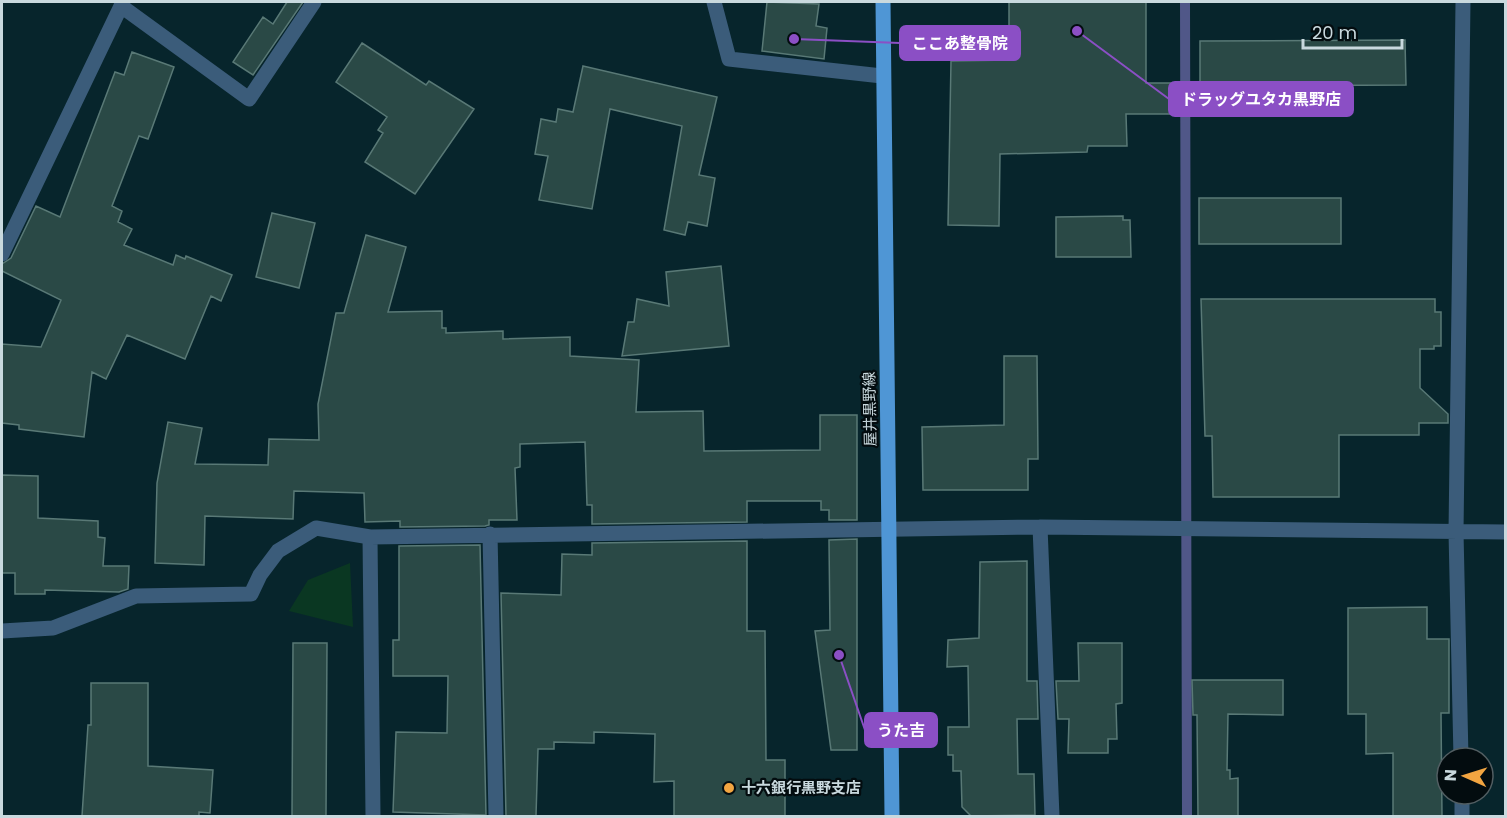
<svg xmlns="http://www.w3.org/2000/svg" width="1507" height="818" font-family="Poppins,'Noto Sans JP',sans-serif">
  <rect width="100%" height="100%" fill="#07252c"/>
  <path fill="#0a3722" d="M 350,563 L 353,627 L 289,611 L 308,580 Z"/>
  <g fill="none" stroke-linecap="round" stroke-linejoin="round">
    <path stroke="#505788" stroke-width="10" d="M 1185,2 L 1187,816"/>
  </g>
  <path fill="#2a4946" stroke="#597976" stroke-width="1.5" d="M 287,2 L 303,2 L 253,75 L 233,62 L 263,17 L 273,24 Z
    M 767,2 L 819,4 L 816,26 L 827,28 L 824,59 L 762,51 Z
    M 1009,2 L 1146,2 L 1146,83 L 1171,83 L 1171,114 L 1126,114 L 1127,146 L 1088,146 L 1087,152 L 1000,154 L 999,226 L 948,225 L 951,61 L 1009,60 Z
    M 1405,40 L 1406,85 L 1200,86 L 1200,41 Z
    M 362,43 L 426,85 L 429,81 L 474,109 L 415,194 L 365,162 L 383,133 L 378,130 L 387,117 L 336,82 Z
    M 132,52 L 174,67 L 148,139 L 139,136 L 112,206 L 122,211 L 118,222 L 132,229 L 124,245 L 173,265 L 176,255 L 185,259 L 186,256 L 232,275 L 221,301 L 211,296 L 185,359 L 127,335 L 106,379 L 92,372 L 84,437 L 19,429 L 19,425 L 2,423 L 2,344 L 41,347 L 61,300 L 2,271 L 2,264 L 11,258 L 36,206 L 60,217 L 115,72 L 124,75 Z
    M 583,66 L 717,97 L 699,175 L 715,178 L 707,226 L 688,222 L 685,235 L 664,230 L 682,126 L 610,109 L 592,209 L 539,200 L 548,156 L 535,154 L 541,119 L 556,122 L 558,109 L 573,112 Z
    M 1199,198 L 1341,198 L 1341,244 L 1199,244 Z
    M 272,213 L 315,223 L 299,288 L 256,277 Z
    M 1123,216 L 1123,220 L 1130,220 L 1131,257 L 1056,257 L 1056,217 Z
    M 366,235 L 406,247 L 388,312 L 442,311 L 442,328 L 446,328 L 446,333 L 503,331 L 503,339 L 570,337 L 570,356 L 639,360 L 636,412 L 703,411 L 704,451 L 820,450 L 820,415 L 857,415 L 857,520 L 829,520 L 829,510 L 821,510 L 821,501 L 747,501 L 747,522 L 592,524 L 592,505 L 587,505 L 585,442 L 520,444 L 520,467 L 515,468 L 517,520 L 489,520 L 489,525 L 485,526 L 400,527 L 400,521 L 365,522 L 364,493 L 294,491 L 293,519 L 205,516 L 204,565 L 155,563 L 157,483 L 168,422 L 202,428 L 195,464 L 268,465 L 269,439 L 319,440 L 318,404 L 336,313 L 344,313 Z
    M 721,266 L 729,346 L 622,356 L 628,322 L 634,322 L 637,299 L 669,306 L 666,272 Z
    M 1201,299 L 1435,299 L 1435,312 L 1441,312 L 1441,346 L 1434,346 L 1434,349 L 1420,349 L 1420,388 L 1448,414 L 1448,423 L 1419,423 L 1419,435 L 1339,435 L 1339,497 L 1213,497 L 1212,436 L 1205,436 Z
    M 1004,356 L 1037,356 L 1038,459 L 1028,459 L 1028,490 L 923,490 L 922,427 L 1004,425 Z
    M 2,475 L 38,476 L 38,518 L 98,521 L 98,537 L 105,538 L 103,566 L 129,566 L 128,589 L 119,592 L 45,590 L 45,594 L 15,594 L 15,573 L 2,573 Z
    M 857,539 L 857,750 L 831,750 L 815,631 L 830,630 L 829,540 Z
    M 747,541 L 747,631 L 765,631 L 766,760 L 785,760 L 785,816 L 674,816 L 674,781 L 654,782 L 655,734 L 594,732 L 594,743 L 554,742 L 554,749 L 538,749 L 536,816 L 506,816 L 501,593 L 561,595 L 562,554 L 592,555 L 592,543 Z
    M 480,545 L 486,815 L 393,812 L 396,732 L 447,733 L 448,676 L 393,676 L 393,640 L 399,640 L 399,546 Z
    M 1027,561 L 1027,681 L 1037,681 L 1038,719 L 1017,719 L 1018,774 L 1034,774 L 1035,815 L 971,816 L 962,807 L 961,771 L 953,771 L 953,755 L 948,755 L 948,727 L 969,727 L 968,666 L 947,667 L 948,640 L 979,638 L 980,562 Z
    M 1427,607 L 1427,639 L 1449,639 L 1449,713 L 1441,713 L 1442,816 L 1393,816 L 1393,753 L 1366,754 L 1366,714 L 1348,714 L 1348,608 Z
    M 293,643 L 327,643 L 326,816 L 292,816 Z
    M 1078,643 L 1122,643 L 1122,703 L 1116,704 L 1117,739 L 1108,739 L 1108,753 L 1068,753 L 1069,719 L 1058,719 L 1056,681 L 1079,681 Z
    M 1192,680 L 1283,680 L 1283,715 L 1228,714 L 1227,770 L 1230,770 L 1230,779 L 1238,778 L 1238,816 L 1198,816 L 1197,715 L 1193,715 Z
    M 91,683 L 148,683 L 148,766 L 213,770 L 210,813 L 199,812 L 199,816 L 82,816 L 88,725 L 91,725 Z"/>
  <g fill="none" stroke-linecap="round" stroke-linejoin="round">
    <path stroke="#3b5c7a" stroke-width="15" d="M 714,2 L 729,59 L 882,76
      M 121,6 L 249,99 L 314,2
      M 2,254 L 123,2
      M 1040,527 L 1052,816
      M 490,534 L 496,816
      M 370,537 L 373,816
      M 2,631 L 53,628 L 136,596 L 251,594 L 260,575 L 278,551 L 316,528 L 370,537 L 1040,527 L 1506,532
      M 1461,758 L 1456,532 L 1463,2
      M 1462,794 L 1462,816"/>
    <path stroke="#4f96d5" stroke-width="15" d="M 883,2 L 892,816"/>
  </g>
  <circle fill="#f2a541" stroke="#030c0f" stroke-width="2" cx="729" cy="788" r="6"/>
  <g text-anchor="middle" stroke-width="4.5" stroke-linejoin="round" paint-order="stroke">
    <g font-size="15" fill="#c9d9de" stroke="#030c0f">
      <text transform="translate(870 409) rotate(-91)" y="5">屋井黒野線</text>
    </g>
    <g font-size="15" font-weight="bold" fill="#c9d9de" stroke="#030c0f" text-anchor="start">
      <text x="741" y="793">十六銀行黒野支店</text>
    </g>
  </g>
  <path fill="none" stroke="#8b4fc5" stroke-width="2" d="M794 39L900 43M1077 31L1169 99M839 655L865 730"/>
  <g fill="#8b4fc5" stroke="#030c0f" stroke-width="2">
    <circle cx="794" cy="39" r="6"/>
    <circle cx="1077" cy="31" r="6"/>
    <circle cx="839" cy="655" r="6"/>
  </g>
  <g fill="#8b4fc5" stroke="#8b4fc5" stroke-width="2">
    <rect x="900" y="26" width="120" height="34" rx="6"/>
    <rect x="1169" y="82" width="184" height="34" rx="6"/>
    <rect x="865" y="713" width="72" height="34" rx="6"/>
  </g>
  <g font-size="16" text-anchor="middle" font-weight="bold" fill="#fff">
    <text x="960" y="49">ここあ整骨院</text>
    <text x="1261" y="105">ドラッグユタカ黒野店</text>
    <text x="901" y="736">うた吉</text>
  </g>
  <rect width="1507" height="818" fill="none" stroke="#c9d9de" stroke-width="6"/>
  <g transform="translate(1465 776) rotate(273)"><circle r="28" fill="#030c0f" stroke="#525e62" stroke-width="1.5"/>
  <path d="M0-4.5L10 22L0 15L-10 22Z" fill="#f2a541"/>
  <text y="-9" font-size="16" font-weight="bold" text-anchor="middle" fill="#c9d9de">N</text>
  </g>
  <path d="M1303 39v9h99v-9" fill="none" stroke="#c9d9de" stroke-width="3"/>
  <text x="1312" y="39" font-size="18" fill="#c9d9de" stroke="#030c0f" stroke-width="4.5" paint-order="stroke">20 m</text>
</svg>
